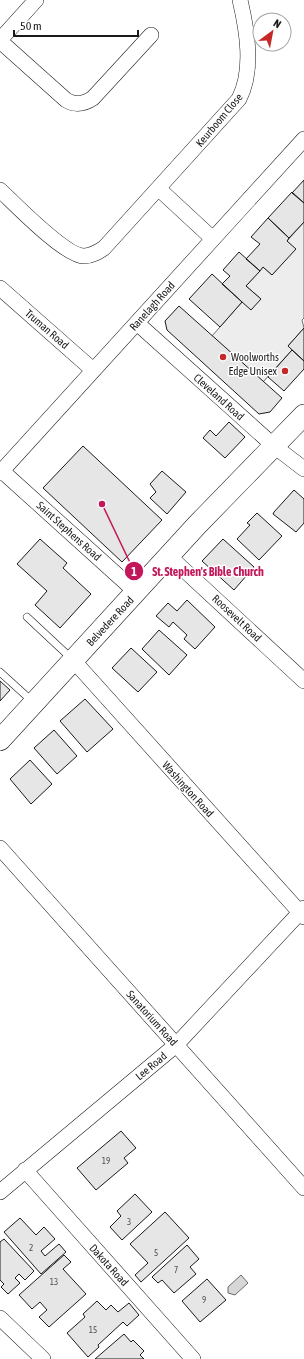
<svg xmlns="http://www.w3.org/2000/svg" width="304" height="1359" font-family="'Asap Condensed',sans-serif">
  <rect width="100%" height="100%" fill="#fff"/>
  <path fill="#ededed" stroke="#6a6a6a" d="M 304,222 L 304,318 L 302,320 L 304,328 L 288,346 L 292,350 L 263,382 L 212,336 L 242,302 L 261,299 L 246,286 L 263,267 L 272,275 L 295,249 L 287,241 Z"/>
  <path fill="#d7d7d7" stroke="#6a6a6a" d="M 241,1275 L 248,1283 L 235,1295 L 228,1293 L 228,1287 Z"/>
  <path fill="#e6e6e6" stroke="#1a1a1a" d="M 304,180 L 304,203 L 292,193 Z
    M 292,192 L 304,203 L 304,222 L 289,238 L 268,218 Z
    M 268,218 L 289,238 L 287,241 L 296,249 L 272,275 L 263,267 L 260,271 L 246,259 L 260,244 L 251,237 Z
    M 239,252 L 260,271 L 246,286 L 261,299 L 251,310 L 222,284 L 230,276 L 223,270 Z
    M 212,274 L 242,302 L 220,327 L 189,299 Z
    M 179,306 L 282,398 L 270,412 L 259,414 L 167,330 L 165,321 Z
    M 304,328 L 304,361 L 288,346 Z
    M 292,350 L 304,361 L 304,369 L 284,391 L 268,377 Z
    M 229,422 L 245,437 L 225,458 L 203,438 L 210,430 L 216,436 Z
    M 83,446 L 162,520 L 122,562 L 43,488 Z
    M 162,471 L 186,492 L 167,514 L 150,498 L 156,492 L 150,484 Z
    M 294,490 L 304,499 L 304,523 L 296,532 L 273,514 L 274,512 Z
    M 257,513 L 282,536 L 259,560 L 237,539 L 250,525 L 247,523 Z
    M 40,539 L 67,563 L 63,568 L 91,594 L 60,628 L 35,605 L 47,591 L 17,564 Z
    M 223,539 L 254,567 L 234,590 L 202,561 Z
    M 187,600 L 215,627 L 195,649 L 184,639 L 187,635 L 173,622 L 169,627 L 156,616 L 168,603 L 177,611 Z
    M 159,630 L 187,655 L 169,675 L 142,649 Z
    M 131,648 L 157,672 L 138,692 L 112,668 Z
    M 0,681 L 10,690 L 0,701 Z
    M 85,699 L 113,729 L 87,752 L 60,721 Z
    M 54,730 L 77,756 L 57,774 L 34,748 Z
    M 30,760 L 52,784 L 31,804 L 10,779 Z
    M 121,1131 L 136,1148 L 124,1158 L 128,1163 L 96,1190 L 77,1168 Z
    M 135,1194 L 152,1212 L 122,1240 L 110,1227 L 121,1216 L 117,1211 Z
    M 165,1212 L 189,1238 L 141,1282 L 135,1275 L 148,1263 L 130,1244 Z
    M 20,1218 L 36,1235 L 44,1227 L 55,1239 L 41,1251 L 45,1256 L 59,1244 L 66,1252 L 41,1274 L 4,1232 Z
    M 4,1239 L 34,1271 L 25,1280 L 19,1274 L 15,1278 L 20,1283 L 8,1294 L 1,1287 L 4,1284 L 0,1280 L 0,1242 Z
    M 187,1245 L 199,1259 L 190,1267 L 196,1274 L 174,1293 L 162,1280 L 158,1283 L 152,1277 Z
    M 64,1255 L 71,1262 L 63,1269 L 86,1294 L 49,1327 L 39,1317 L 47,1310 L 40,1302 L 32,1309 L 19,1295 Z
    M 207,1279 L 226,1300 L 200,1322 L 182,1301 Z
    M 97,1301 L 106,1310 L 111,1305 L 118,1312 L 129,1303 L 139,1315 L 127,1326 L 123,1322 L 98,1345 L 99,1347 L 88,1357 L 67,1333 L 85,1317 L 83,1314 Z
    M 124,1334 L 131,1342 L 133,1340 L 144,1351 L 140,1355 L 144,1359 L 95,1359 Z"/>
  <g fill="none" stroke-linecap="round" stroke-linejoin="round">
    <defs>
      <path id="lane" d="M 27,617 L 72,659
        M 0,672 L 33,702"/>
      <path id="street" d="M 0,40 L 36,0
        M 0,41 L 66,100 C 76,106 84,104 93,98 L 151,35
        M 159,189 L 213,239
        M 0,190 C 16,205 65,256 84,256 C 92,256 98,252 104,248 L 239,99 C 254,70 247,30 240,0
        M 0,288 L 93,370
        M 137,323 L 274,446 L 304,469
        M 2,471 L 136,592
        M 0,473 L 304,139
        M 169,556 L 304,681
        M 73,660 L 304,917
        M 0,848 L 304,1188
        M 25,1170 L 193,1359
        M 0,1192 L 176,1045 L 304,908
        M 0,1318 L 43,1359"/>
      <path id="secondary" d="M 0,740 L 197,525 L 304,415"/>
    </defs>
    <use href="#lane" stroke="#1a1a1a" stroke-width="8"/>
    <use href="#street" stroke="#1a1a1a" stroke-width="16"/>
    <use href="#secondary" stroke="#1a1a1a" stroke-width="22"/>
    <use href="#lane" stroke="#fff" stroke-width="7"/>
    <use href="#street" stroke="#fff" stroke-width="15"/>
    <use href="#secondary" stroke="#fff" stroke-width="21"/>
  </g>
  <g fill="#c62828" stroke="#fff" stroke-width="1.5">
    <circle cx="223" cy="357" r="4"/>
    <circle cx="285" cy="371" r="4"/>
  </g>
  <g text-anchor="middle" stroke-width="3" stroke-linejoin="round" paint-order="stroke">
    <g font-size="9" fill="#4d4d4d">
      <text x="106" y="1164">19</text>
      <text x="129" y="1225">3</text>
      <text x="31" y="1251">2</text>
      <text x="156" y="1256">5</text>
      <text x="176" y="1273">7</text>
      <text x="54" y="1285">13</text>
      <text x="204" y="1303">9</text>
      <text x="93" y="1333">15</text>
    </g>
    <g font-size="11" fill="#1a1a1a" stroke="#fff">
      <text transform="translate(219 120) rotate(-50)" y="4">Keurboom Close</text>
      <text transform="translate(152 306) rotate(-48)" y="4">Ranelagh Road</text>
      <text transform="translate(47 329) rotate(41)" y="4">Truman Road</text>
      <text transform="translate(219 397) rotate(42)" y="4">Cleveland Road</text>
      <text transform="translate(69 531) rotate(42)" y="4">Saint Stephens Road</text>
      <text transform="translate(237 618) rotate(43)" y="4">Roosevelt Road</text>
      <text transform="translate(110 621) rotate(-47)" y="4">Belvedere Road</text>
      <text transform="translate(188 789) rotate(48)" y="4">Washington Road</text>
      <text transform="translate(152 1018) rotate(48)" y="4">Sanatorium Road</text>
      <text transform="translate(151 1066) rotate(-40)" y="4">Lee Road</text>
      <text transform="translate(109 1265) rotate(48)" y="4">Dakota Road</text>
    </g>
    <g font-size="11" fill="#1a1a1a" stroke="#fff" text-anchor="start">
      <text x="231" y="361">Woolworths</text>
      <text x="277" y="375" text-anchor="end">Edge Unisex</text>
    </g>
  </g>
  <path fill="none" stroke="#c2185b" stroke-width="1.5" d="M102 504L134 571"/>
  <g fill="#c2185b" stroke="#fff" stroke-width="1.5">
    <circle cx="102" cy="504" r="4"/>
    <circle cx="134" cy="571" r="10"/>
  </g>
  <g font-size="12" text-anchor="middle" font-weight="bold" fill="#fff">
    <text x="134" y="576">1</text>
  </g>
  <g font-size="12" text-anchor="middle" font-weight="bold" fill="#c2185b" stroke="#fff" stroke-width="3" stroke-linejoin="round" paint-order="stroke">
    <text x="208" y="576">St. Stephen's Bible Church</text>
  </g>
  <g transform="translate(272 32) rotate(32)"><circle r="19" fill="#ffffff" stroke="#a3a3a3"/>
  <path d="M0-3L7 15L0 10L-7 15Z" fill="#c62828"/>
  <text y="-6" font-size="11" font-weight="bold" text-anchor="middle" fill="#1a1a1a">N</text>
  </g>
  <path d="M14 30v6h124v-6" fill="none" stroke="#1a1a1a" stroke-width="2"/>
  <text x="20" y="30" font-size="12" fill="#1a1a1a" stroke="#ffffff" stroke-width="3" paint-order="stroke">50 m</text>
</svg>
